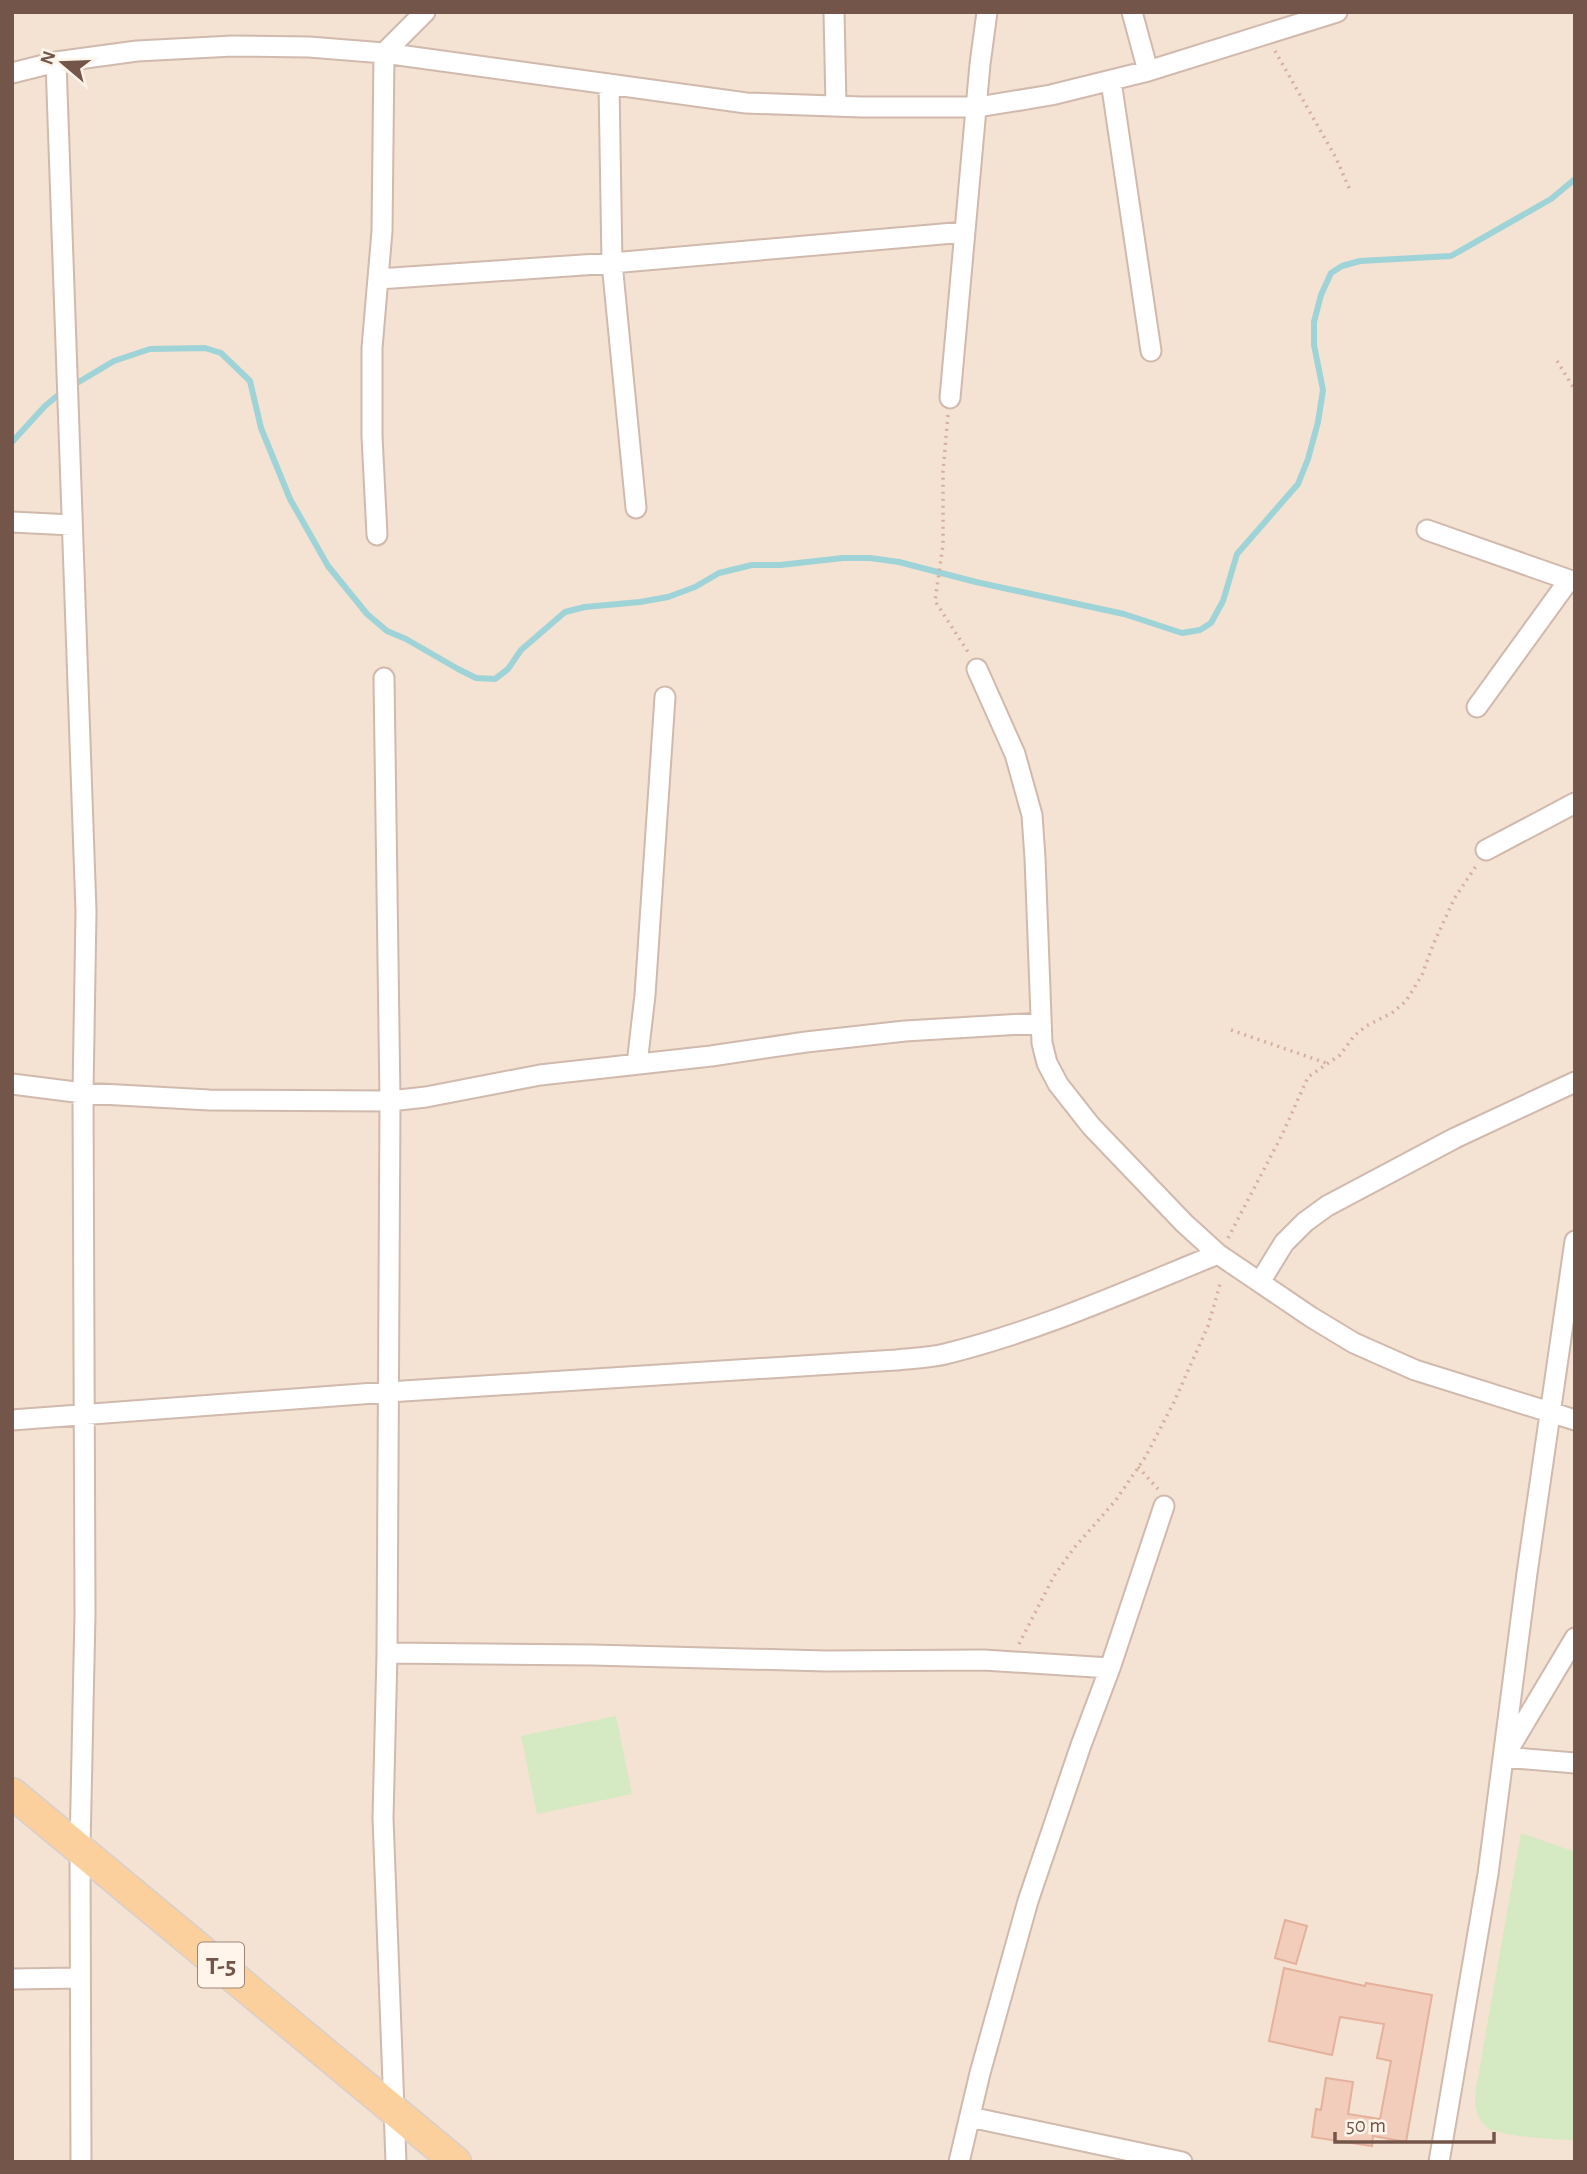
<svg xmlns="http://www.w3.org/2000/svg" width="1587" height="2174" font-family="'Alegreya Sans',sans-serif">
  <rect width="100%" height="100%" fill="#fcf1e4"/>
  <path fill="#f4e2d2" d="M 12,12 L 1575,12 L 1575,2162 L 12,2162 Z"/>
  <path fill="#d5eac2" d="M 616,1716 L 632,1794 L 537,1814 L 521,1736 Z
    M 1521,1833 L 1575,1852 L 1575,2140 C 1555,2139 1503,2137 1488,2128 C 1482,2124 1477,2116 1476,2109 C 1473,2094 1479,2075 1481,2060 Z"/>
  <g fill="none" stroke-linecap="round" stroke-linejoin="round">
    <path stroke="#9ed3d7" stroke-width="6" d="M 72,386 L 114,361 L 150,349 L 205,348 L 221,353 L 250,381 L 261,428 L 290,499 L 328,566 L 367,614 L 387,631 L 406,639 L 458,669 L 476,678 L 495,679 L 508,669 L 521,650 L 565,612 L 585,607 L 640,602 L 668,597 L 695,587 L 719,573 L 752,565 L 780,565 L 843,558 L 870,558 L 899,562 L 976,582 L 1124,614 L 1182,633 L 1200,630 L 1211,623 L 1223,601 L 1237,554 L 1298,484 L 1308,459 L 1318,422 L 1323,390 L 1314,345 L 1314,322 L 1321,295 L 1331,273 L 1342,266 L 1360,261 L 1451,256 L 1551,199 L 1575,179
      M 12,442 L 45,406 L 63,391"/>
  </g>
  <path fill="#f2cdbb" stroke="#e4b19c" stroke-width="2" d="M 1285,1920 L 1307,1926 L 1296,1964 L 1275,1958 Z
    M 1284,1968 L 1365,1986 L 1366,1983 L 1432,1995 L 1406,2142 L 1373,2136 L 1372,2146 L 1312,2137 L 1316,2109 L 1321,2110 L 1326,2078 L 1353,2082 L 1348,2114 L 1380,2119 L 1391,2061 L 1377,2058 L 1384,2024 L 1340,2017 L 1332,2055 L 1269,2041 Z"/>
  <g fill="none" stroke-linecap="round" stroke-linejoin="round">
    <defs>
      <path id="street" d="M 834,12 L 836,106
        M 1132,12 L 1148,71
        M 56,62 L 86,911 L 83,1093 L 85,1614 L 80,1848 L 81,2162
        M 12,73 L 56,62 L 137,51 L 233,46 L 309,47 L 384,53 L 746,103 L 862,107 L 978,107 L 1051,95 L 1148,71 L 1337,12
        M 1111,81 L 1151,351
        M 609,84 L 612,263 L 636,508
        M 378,279 L 612,263 L 965,232
        M 950,398 L 980,64 L 987,12
        M 12,522 L 72,525
        M 1427,530 L 1575,582
        M 377,535 L 372,436 L 372,348 L 382,231 L 384,53 L 425,12
        M 977,669 L 1015,754 L 1032,815 L 1035,858 L 1042,1043 L 1047,1063 L 1058,1084 L 1091,1126 L 1184,1223 L 1218,1254 L 1311,1317 L 1354,1343 L 1415,1370 L 1575,1420
        M 384,678 L 390,1101 L 387,1653 L 383,1818 L 396,2162
        M 1477,707 L 1569,580
        M 1486,850 L 1575,803
        M 637,1064 L 645,995 L 665,697
        M 12,1084 L 83,1093 L 209,1100 L 390,1101 L 426,1097 L 540,1075 L 711,1056 L 806,1042 L 905,1031 L 1041,1023
        M 1260,1282 L 1284,1243 L 1305,1222 L 1327,1206 L 1455,1138 L 1575,1082
        M 12,1420 L 388,1392 L 896,1360 C 912,1358 929,1358 945,1354 C 1039,1331 1129,1290 1218,1254
        M 1575,1638 L 1504,1757 L 1575,1763
        M 387,1653 L 592,1655 L 826,1661 L 984,1660 L 1110,1668
        M 12,1979 L 80,1978
        M 970,2117 L 1182,2162
        M 959,2162 L 980,2073 L 1028,1901 L 1081,1745 L 1110,1668 L 1164,1506
        M 1439,2162 L 1488,1874 L 1527,1573 L 1575,1241"/>
      <path id="primary" d="M 12,1793 L 456,2162"/>
    </defs>
    <use href="#street" stroke="#d0b9ad" stroke-width="23"/>
    <use href="#primary" stroke="#d8cfcc" stroke-width="33"/>
    <path stroke="#d6b09e" stroke-width="3.5" stroke-dasharray="2 5" stroke-linecap="butt" d="M 1275,51 L 1336,158 L 1350,190
      M 1557,361 L 1575,390
      M 948,415 L 943,471 L 943,545 L 935,601 L 968,652
      M 1231,1030 L 1329,1064
      M 1228,1238 L 1282,1135 L 1308,1077 L 1340,1055 L 1354,1036 L 1366,1026 L 1392,1013 L 1406,1001 L 1422,975 L 1433,945 L 1454,899 L 1476,866
      M 1138,1467 L 1158,1489
      M 1019,1644 L 1054,1576 L 1074,1548 L 1116,1500 L 1146,1456 L 1174,1402 L 1208,1326 L 1221,1281"/>
    <use href="#street" stroke="#fff" stroke-width="19"/>
    <use href="#primary" stroke="#fbd09c" stroke-width="30"/>
  </g>
  <g text-anchor="middle" stroke-width="7" stroke-linejoin="round" paint-order="stroke">
    <rect fill="#fff5ea" stroke="#9e8579" stroke-width="2" x="198" y="1942.5" width="46" height="45" rx="5"/>
    <g font-size="26" font-weight="bold" fill="#745549">
      <text x="221" y="1974">T-5</text>
    </g>
  </g>
  <rect width="1587" height="2174" fill="none" stroke="#745549" stroke-width="28"/>
  <g transform="translate(63 63) rotate(289)" stroke="#fff5ea" stroke-width="5" paint-order="stroke">
  <path d="M0-5L12 26L0 18L-12 26Z" fill="#745549"/>
  <text y="-10" font-size="19" font-weight="bold" text-anchor="middle" fill="#745549">N</text>
  </g>
  <path d="M1335 2132v10h159v-10" fill="none" stroke="#745549" stroke-width="3.5"/>
  <text x="1346" y="2132" font-size="21" fill="#745549" stroke="#fff5ea" stroke-width="5" paint-order="stroke">50 m</text>
</svg>
